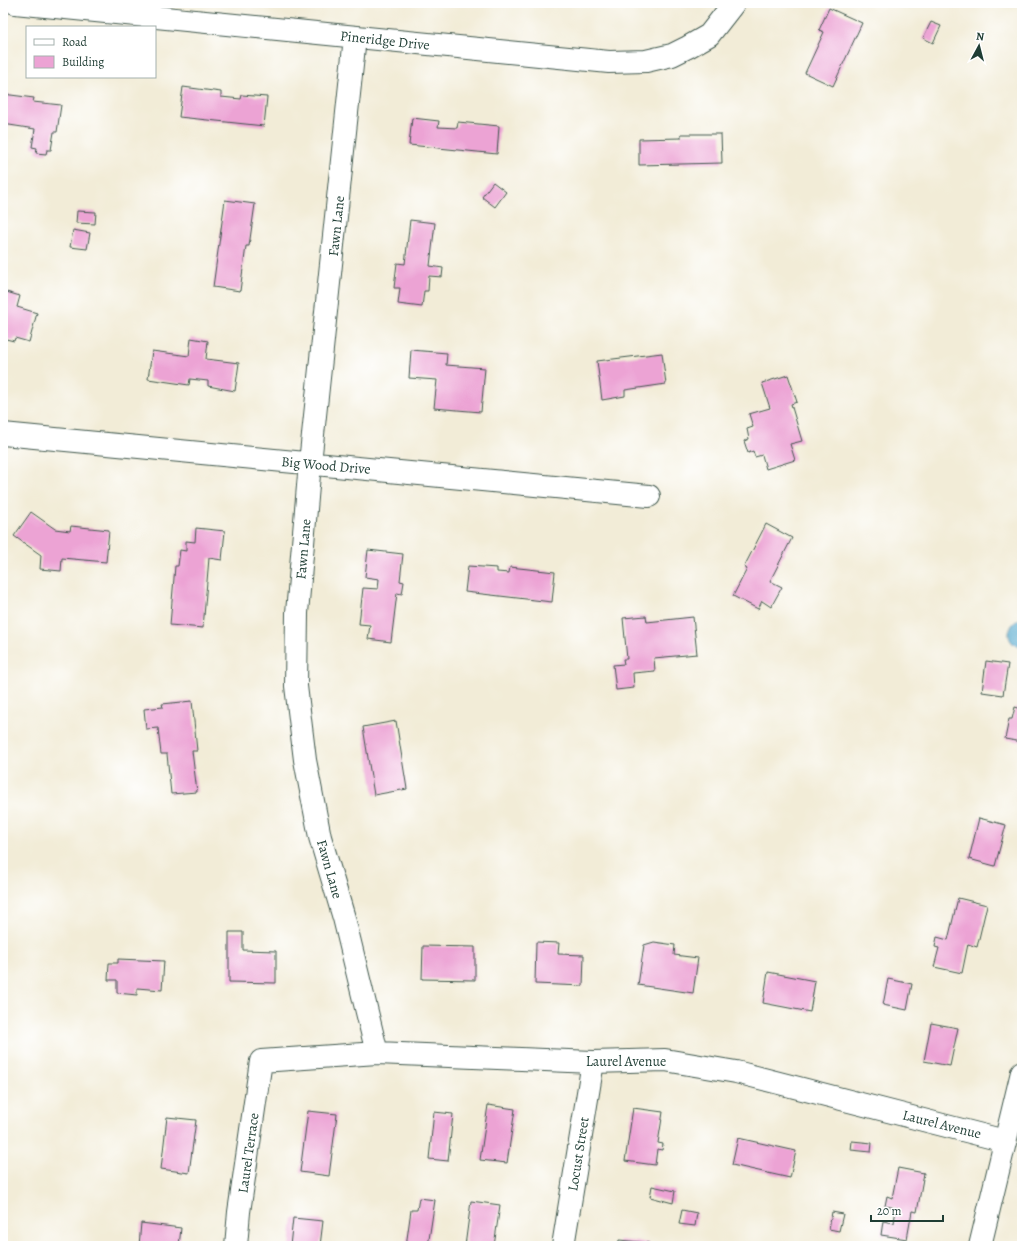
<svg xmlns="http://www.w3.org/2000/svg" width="1025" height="1249" font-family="Alegreya,serif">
  <rect width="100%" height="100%" fill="#fff"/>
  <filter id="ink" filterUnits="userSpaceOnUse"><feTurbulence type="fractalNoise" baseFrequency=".025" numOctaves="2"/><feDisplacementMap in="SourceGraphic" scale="8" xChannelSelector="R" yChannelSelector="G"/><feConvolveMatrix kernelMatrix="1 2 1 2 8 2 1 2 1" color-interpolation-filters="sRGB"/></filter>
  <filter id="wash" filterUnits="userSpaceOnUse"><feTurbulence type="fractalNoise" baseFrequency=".012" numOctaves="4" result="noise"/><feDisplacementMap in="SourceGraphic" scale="16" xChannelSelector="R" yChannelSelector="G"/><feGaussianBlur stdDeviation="0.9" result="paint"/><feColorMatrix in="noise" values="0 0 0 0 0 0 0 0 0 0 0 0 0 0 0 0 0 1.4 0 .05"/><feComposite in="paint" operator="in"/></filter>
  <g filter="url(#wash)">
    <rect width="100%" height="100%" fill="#f2ecd7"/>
    <path fill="#4da5ca" stroke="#36717f" d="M 1022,618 L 1022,647 C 1004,645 1005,624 1022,618 Z"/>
    <g id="blocks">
      <path fill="#eca3d4" d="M 829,8 L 862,23 L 833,86 L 805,73 L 824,32 L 819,30 Z
        M 931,22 L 941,26 L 933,43 L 923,38 Z
        M 183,87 L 221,92 L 221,97 L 241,99 L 242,95 L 267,97 L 264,126 L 179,117 Z
        M 3,94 L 34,98 L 33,102 L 61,105 L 57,132 L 54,132 L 51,150 L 47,150 L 46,154 L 36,153 L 37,148 L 32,147 L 35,129 L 3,124 Z
        M 412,118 L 439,121 L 438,127 L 457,128 L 458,122 L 499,126 L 497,154 L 409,145 Z
        M 681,134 L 721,134 L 722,163 L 639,165 L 639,139 L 681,138 Z
        M 493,182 L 506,192 L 495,207 L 482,197 Z
        M 225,200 L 255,204 L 249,246 L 246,246 L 240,291 L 213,287 Z
        M 77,211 L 96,212 L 95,224 L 76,223 Z
        M 410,220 L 435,223 L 430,266 L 443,268 L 442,277 L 429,276 L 428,291 L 424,291 L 422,307 L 398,304 L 400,288 L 394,288 L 397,263 L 405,264 Z
        M 73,230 L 90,233 L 87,249 L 70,247 Z
        M 3,291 L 20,296 L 17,307 L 37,313 L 29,342 L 15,338 L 14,341 L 6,339 L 3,348 Z
        M 191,338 L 208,341 L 206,359 L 239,363 L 235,391 L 208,386 L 208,381 L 190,379 L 189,385 L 148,379 L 152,351 L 189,356 Z
        M 411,350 L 447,353 L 446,365 L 485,368 L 481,412 L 434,408 L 437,380 L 409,378 Z
        M 662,353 L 666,384 L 625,390 L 625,396 L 602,400 L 597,361 Z
        M 788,375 L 797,402 L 791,404 L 802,441 L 790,444 L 795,460 L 766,469 L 762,455 L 755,457 L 753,451 L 748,453 L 744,441 L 749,439 L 747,429 L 753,427 L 749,414 L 770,408 L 762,383 Z
        M 31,512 L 55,529 L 70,531 L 71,526 L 109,530 L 106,562 L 62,558 L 61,571 L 40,569 L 41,555 L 14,536 Z
        M 766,524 L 792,538 L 770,581 L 782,587 L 771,607 L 762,601 L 758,609 L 733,596 L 747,569 L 744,567 Z
        M 196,528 L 225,531 L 222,560 L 209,558 L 203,628 L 170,625 L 175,566 L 178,566 L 180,550 L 186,551 L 186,541 L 195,542 Z
        M 368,550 L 403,554 L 400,581 L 404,582 L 402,594 L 397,593 L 391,642 L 368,639 L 370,625 L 359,624 L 363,588 L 378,589 L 379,579 L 365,577 Z
        M 468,566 L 497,568 L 497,572 L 509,573 L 510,567 L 555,572 L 552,602 L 465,592 Z
        M 646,616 L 647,622 L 693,617 L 697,654 L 654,658 L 655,671 L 633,673 L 634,688 L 616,690 L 613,665 L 624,664 L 623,659 L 627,659 L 623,618 Z
        M 986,661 L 1008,664 L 1003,695 L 982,692 Z
        M 192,701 L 197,751 L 192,751 L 197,792 L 171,794 L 167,754 L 161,754 L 158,728 L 146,729 L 144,709 L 163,707 L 162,704 Z
        M 1015,707 L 1022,709 L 1022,742 L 1005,739 L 1009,719 L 1012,719 Z
        M 396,721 L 407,789 L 374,795 L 363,727 Z
        M 979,818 L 1006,825 L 995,866 L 969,859 Z
        M 958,898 L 987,905 L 977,947 L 968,944 L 962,973 L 934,967 L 939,948 L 935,947 L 937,937 L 948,940 Z
        M 229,932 L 243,932 L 243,950 L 276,951 L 276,983 L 229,982 Z
        M 536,942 L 559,943 L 558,954 L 584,955 L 583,986 L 535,984 Z
        M 654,942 L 675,945 L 674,955 L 698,958 L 693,993 L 638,985 L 644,945 Z
        M 423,946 L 475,947 L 475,980 L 422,979 Z
        M 118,959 L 164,961 L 162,990 L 137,988 L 137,995 L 117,993 L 117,980 L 108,980 L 109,963 L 118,963 Z
        M 768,972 L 815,981 L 810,1012 L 763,1003 Z
        M 888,979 L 912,984 L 907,1010 L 883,1005 Z
        M 931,1023 L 958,1028 L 950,1066 L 924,1061 Z
        M 488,1105 L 515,1109 L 507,1163 L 480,1160 Z
        M 633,1108 L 663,1112 L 658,1143 L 663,1144 L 662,1150 L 657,1149 L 655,1165 L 625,1161 Z
        M 308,1111 L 337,1114 L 329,1176 L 300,1172 Z
        M 434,1112 L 453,1114 L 448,1161 L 429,1159 Z
        M 167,1117 L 196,1120 L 189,1173 L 161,1169 Z
        M 738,1138 L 796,1151 L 790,1178 L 732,1165 Z
        M 852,1141 L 872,1143 L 871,1152 L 851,1150 Z
        M 898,1168 L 924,1173 L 917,1212 L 912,1211 L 907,1239 L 881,1235 L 883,1221 L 894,1223 L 896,1208 L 885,1206 L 887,1196 L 892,1198 Z
        M 652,1186 L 675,1191 L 673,1203 L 650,1197 Z
        M 419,1198 L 435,1200 L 428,1246 L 406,1246 L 411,1210 L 417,1210 Z
        M 471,1201 L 500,1205 L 494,1246 L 465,1246 Z
        M 682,1210 L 697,1213 L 695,1226 L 679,1224 Z
        M 832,1212 L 843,1214 L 839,1231 L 829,1229 Z
        M 293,1218 L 323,1221 L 320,1246 L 290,1246 Z
        M 141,1223 L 181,1228 L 179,1246 L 139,1246 Z
        M 619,1240 L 649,1243 L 649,1246 L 618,1246 Z"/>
    </g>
  </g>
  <g filter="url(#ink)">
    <use href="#blocks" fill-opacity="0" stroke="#3f574c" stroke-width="1"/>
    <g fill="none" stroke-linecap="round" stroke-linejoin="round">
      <defs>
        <path id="minor" d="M 15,3 L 609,62 L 646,61 L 672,55 L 688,47 L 709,35 L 734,3
          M 355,37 L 310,463 L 297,613 L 296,686 L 305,760 L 320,837 L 344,918 L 377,1053
          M 3,434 L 649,496
          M 236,1246 L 239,1212 L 261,1061 L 377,1053 L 593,1062 L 665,1060 L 736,1072 L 1005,1141
          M 563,1246 L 593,1062"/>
        <path id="tertiary" d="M 980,1246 L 1022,1072"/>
      </defs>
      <use href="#minor" stroke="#3f574c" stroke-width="24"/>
      <use href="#tertiary" stroke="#3f574c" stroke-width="24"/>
      <use href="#minor" stroke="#fff" stroke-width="22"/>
      <use href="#tertiary" stroke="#fff" stroke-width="22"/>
    </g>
  </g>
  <g text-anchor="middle" stroke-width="4" stroke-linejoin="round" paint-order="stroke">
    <g font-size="14" fill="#1f3d34" stroke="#fff">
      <text transform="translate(385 40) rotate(6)" y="5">Pineridge Drive</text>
      <text transform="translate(336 226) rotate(-84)" y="5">Fawn Lane</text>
      <text transform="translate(326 465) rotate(5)" y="5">Big Wood Drive</text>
      <text transform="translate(303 549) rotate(-85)" y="5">Fawn Lane</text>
      <text transform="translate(330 869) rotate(74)" y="5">Fawn Lane</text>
      <text x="626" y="1066">Laurel Avenue</text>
      <text transform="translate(942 1124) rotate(14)" y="5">Laurel Avenue</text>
      <text transform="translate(248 1153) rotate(-82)" y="5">Laurel Terrace</text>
      <text transform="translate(578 1154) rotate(-81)" y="5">Locust Street</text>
    </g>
  </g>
  <rect width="1025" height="1249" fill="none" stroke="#fff" stroke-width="16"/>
  <rect x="26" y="26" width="130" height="52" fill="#ffffff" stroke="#a5b1ae"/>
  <rect x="34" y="39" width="20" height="6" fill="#ffffff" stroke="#a5b1ae"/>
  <text x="62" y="46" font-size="12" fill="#1f3d34">Road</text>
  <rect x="34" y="56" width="20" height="12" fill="#eca3d4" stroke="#a5b1ae"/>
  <text x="62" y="66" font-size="12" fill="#1f3d34">Building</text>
  <g transform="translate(979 46) rotate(7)" stroke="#ffffff" stroke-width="3" paint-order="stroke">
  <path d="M0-3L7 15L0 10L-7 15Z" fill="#1f3d34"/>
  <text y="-6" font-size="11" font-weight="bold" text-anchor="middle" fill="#1f3d34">N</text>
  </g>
  <path d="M871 1215v6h72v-6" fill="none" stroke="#1f3d34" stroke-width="2"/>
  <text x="877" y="1215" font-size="12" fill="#1f3d34" stroke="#ffffff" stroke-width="3" paint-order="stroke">20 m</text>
</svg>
